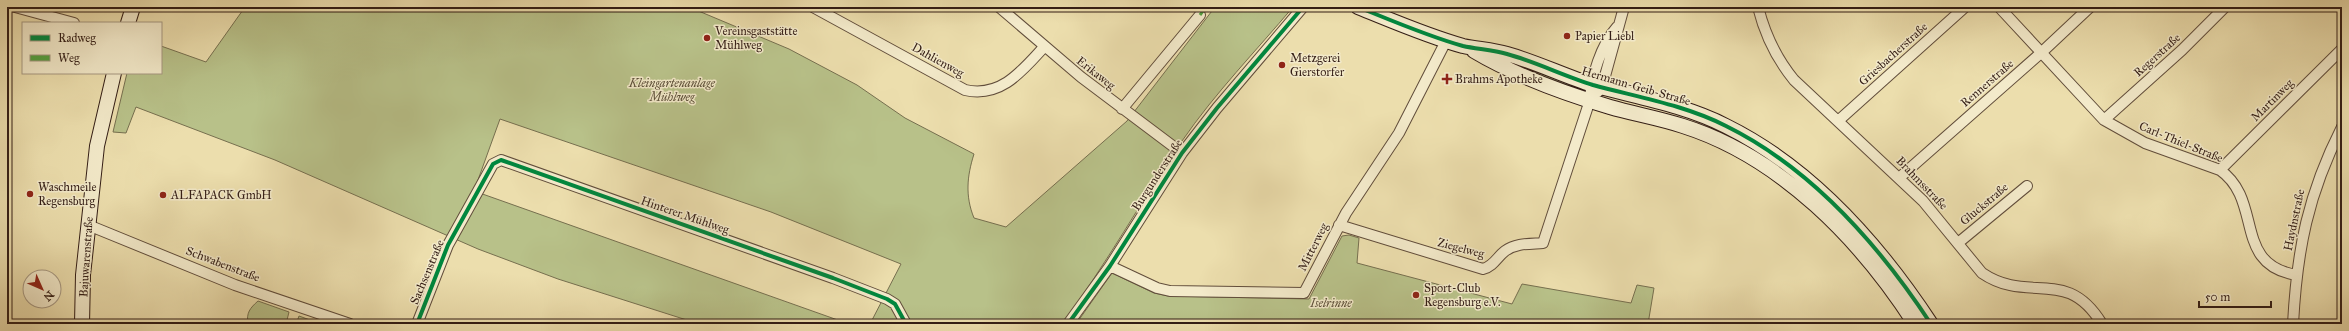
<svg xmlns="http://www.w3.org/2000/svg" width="2349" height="331" font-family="'IM FELL Great Primer',serif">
  <rect width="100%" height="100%" fill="#ecdead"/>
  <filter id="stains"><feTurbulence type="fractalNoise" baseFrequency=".005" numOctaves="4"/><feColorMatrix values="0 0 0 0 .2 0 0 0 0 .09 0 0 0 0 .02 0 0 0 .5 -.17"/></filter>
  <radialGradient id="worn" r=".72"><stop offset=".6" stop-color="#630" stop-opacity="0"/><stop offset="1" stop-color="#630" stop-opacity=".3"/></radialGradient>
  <path fill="#b8c189" stroke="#766f4f" d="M 245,7 L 689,7 L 789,49 L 857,85 L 905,118 L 974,154 C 967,176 965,196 974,218 L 1006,227 L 1127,121 L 1215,7 L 1293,7 C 1256,51 1215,93 1182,141 C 1141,201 1106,265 1062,324 L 870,324 L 901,264 L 771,212 L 500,119 L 474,191 L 849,324 L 703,324 L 693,322 L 558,279 L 478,249 L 275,160 L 136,107 L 126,133 L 113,132 L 127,73 L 161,73 L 161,46 L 206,62 Z
    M 1527,68 L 1571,84 L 1570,86 L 1526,70 Z
    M 1349,235 L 1359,238 L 1357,263 L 1512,304 L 1522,284 L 1631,303 L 1637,285 L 1654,288 L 1648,324 L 1076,324 L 1112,273 L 1154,293 L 1168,296 L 1309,299 L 1342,236 Z
    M 258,301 L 289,312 L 286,324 L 248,324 C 246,313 250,308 258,301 Z
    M 299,316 L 321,324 L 296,324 Z"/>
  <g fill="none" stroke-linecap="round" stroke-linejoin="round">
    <defs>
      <path id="street" d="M 15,7 L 74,23
        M 813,7 L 965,90 C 1001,98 1022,71 1044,47
        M 999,7 L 1081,77 L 1182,153
        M 1758,7 C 1765,35 1776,58 1794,80 L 1923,201 L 1982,273 C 2029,305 2066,265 2102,324
        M 1999,7 L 2104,120 L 2145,143 L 2220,170 C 2264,201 2232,265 2297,275
        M 1598,92 L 1602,87 L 1624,7
        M 1122,109 L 1200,15
        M 2104,120 L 2182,50 L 2225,7
        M 1838,121 L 1965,7
        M 2220,170 L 2342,49
        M 1899,178 L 2042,52 L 2090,7
        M 88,225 L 235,285 L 350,324
        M 1339,225 L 1483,269 C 1494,266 1497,257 1505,251 C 1516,243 1530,244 1543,243 L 1590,100 C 1591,77 1601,45 1617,27
        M 1958,243 L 2027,186
        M 1110,266 L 1157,288 L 1170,291 L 1304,293 L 1346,213 L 1399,133 L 1446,41
        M 417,324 L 448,245 L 493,164 L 501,160 L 833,278 L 887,299 L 895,304 L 906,324
        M 1068,324 L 1110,266 L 1182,153 L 1217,108 L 1303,7
        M 2293,324 C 2297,249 2308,194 2342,127"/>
      <path id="secondary" d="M 1358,7 C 1393,21 1427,36 1463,46 C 1477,49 1493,50 1507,54 C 1536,62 1564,76 1593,85 C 1637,97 1685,105 1726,126 C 1811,168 1879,245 1931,324
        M 128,23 L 133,7
        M 1474,51 C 1516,76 1563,93 1610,107 C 1634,114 1659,118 1683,126 C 1781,157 1861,240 1915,324
        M 82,324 L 83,275 L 97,146 L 114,73"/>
    </defs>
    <use href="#street" stroke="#614d3b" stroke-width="12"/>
    <use href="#secondary" stroke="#331d15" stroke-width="16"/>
    <use href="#street" stroke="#f3eaca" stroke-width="10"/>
    <use href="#secondary" stroke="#f3eaca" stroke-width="14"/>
    <path stroke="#52a240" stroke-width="3" stroke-dasharray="6 3" stroke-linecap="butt" d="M 1200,15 L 1206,7"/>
    <defs>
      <path id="cycleway" d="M 1358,7 C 1393,21 1427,36 1463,46 C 1477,49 1493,50 1507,54 C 1536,62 1564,76 1593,85 C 1637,97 1685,105 1726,126 C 1811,168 1879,245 1931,324
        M 417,324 L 448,245 L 493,164 L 501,160 L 833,278 L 887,299 L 895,304 L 906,324
        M 1068,324 L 1110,266 L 1182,153 L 1217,108 L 1303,7"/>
    </defs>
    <use href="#cycleway" stroke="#f3eaca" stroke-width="6"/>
    <use href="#cycleway" stroke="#00873e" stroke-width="4"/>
  </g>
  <g fill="#8f2418" stroke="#f3eaca" stroke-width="1.5">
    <circle cx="1567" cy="36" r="4"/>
    <circle cx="707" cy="38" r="4"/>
    <circle cx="1282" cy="65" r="4"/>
    <path d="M1445 73h4v4h4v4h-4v4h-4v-4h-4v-4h4z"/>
    <circle cx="30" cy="194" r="4"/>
    <circle cx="163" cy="195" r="4"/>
    <circle cx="1416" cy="295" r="4"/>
  </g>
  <g text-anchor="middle" stroke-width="3" stroke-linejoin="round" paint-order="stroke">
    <g font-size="12" fill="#331d15" stroke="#f3eaca" text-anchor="start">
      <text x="715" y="35">Vereinsgaststätte<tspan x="715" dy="14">Mühlweg</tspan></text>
      <text x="1575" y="40">Papier Liebl</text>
      <text x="1290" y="62">Metzgerei<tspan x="1290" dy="14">Gierstorfer</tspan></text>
      <text x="1455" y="83">Brahms Apotheke</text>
      <text x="38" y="191">Waschmeile<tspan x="38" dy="14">Regensburg</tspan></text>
      <text x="171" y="199">ALFAPACK GmbH</text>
      <text x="1424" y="292">Sport-Club<tspan x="1424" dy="14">Regensburg e.V.</tspan></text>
    </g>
    <g font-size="12" fill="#331d15" stroke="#f3eaca">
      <text transform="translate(1893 54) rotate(-42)" y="4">Griesbacherstraße</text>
      <text transform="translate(2157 55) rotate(-42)" y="4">Regerstraße</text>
      <text transform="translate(938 60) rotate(29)" y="4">Dahlienweg</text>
      <text transform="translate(1096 73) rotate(38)" y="4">Erikaweg</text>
      <text transform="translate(1987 83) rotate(-41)" y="4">Rennerstraße</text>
      <text transform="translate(1636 86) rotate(16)" y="4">Hermann-Geib-Straße</text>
      <text transform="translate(2272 100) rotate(-45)" y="4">Martinweg</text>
      <text transform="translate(2181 142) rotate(22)" y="4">Carl-Thiel-Straße</text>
      <text transform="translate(1157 175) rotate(-57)" y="4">Burgunderstraße</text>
      <text transform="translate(1922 183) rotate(46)" y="4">Brahmsstraße</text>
      <text transform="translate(1984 204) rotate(-40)" y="4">Gluckstraße</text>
      <text transform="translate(685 215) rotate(19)" y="4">Hinterer Mühlweg</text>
      <text transform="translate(2294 220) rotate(-78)" y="4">Haydnstraße</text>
      <text transform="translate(1313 247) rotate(-63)" y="4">Mitterweg</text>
      <text transform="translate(1461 248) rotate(15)" y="4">Ziegelweg</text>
      <text transform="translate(86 257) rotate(-86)" y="4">Bajuwarenstraße</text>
      <text transform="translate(223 264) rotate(21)" y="4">Schwabenstraße</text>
      <text transform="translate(427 272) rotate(-67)" y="4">Sachsenstraße</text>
    </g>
    <g font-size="12" font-style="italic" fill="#5b4e38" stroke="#f3eaca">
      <text x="672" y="87">Kleingartenanlage<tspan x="672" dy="14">Mühlweg</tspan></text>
      <text x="1331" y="307">Iselrinne</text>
    </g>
  </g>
  <rect width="2349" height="331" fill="none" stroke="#ecdead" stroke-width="24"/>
  <rect x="8" y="8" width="2333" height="315" fill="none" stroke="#331d15" stroke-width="2"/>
  <rect x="12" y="12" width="2325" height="307" fill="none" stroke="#331d15"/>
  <rect x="22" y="22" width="140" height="52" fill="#f3eaca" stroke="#a69882"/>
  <rect x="30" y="35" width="20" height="6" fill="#00873e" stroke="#a69882"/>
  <text x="58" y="42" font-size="12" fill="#331d15">Radweg</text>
  <rect x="30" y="55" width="20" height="6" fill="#52a240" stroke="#a69882"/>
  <text x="58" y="62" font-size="12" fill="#331d15">Weg</text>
  <g transform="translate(42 289) rotate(135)"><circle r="19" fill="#f3eaca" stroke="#a69882"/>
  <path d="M0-3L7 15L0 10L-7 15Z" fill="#8f2418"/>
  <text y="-6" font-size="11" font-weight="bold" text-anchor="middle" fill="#331d15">N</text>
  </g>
  <path d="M2199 301v6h72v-6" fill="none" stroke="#331d15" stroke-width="2"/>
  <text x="2205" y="301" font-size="12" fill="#331d15" stroke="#f3eaca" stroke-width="3" paint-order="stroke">50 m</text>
  <rect width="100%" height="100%" filter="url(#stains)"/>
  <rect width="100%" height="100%" fill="url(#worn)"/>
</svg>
